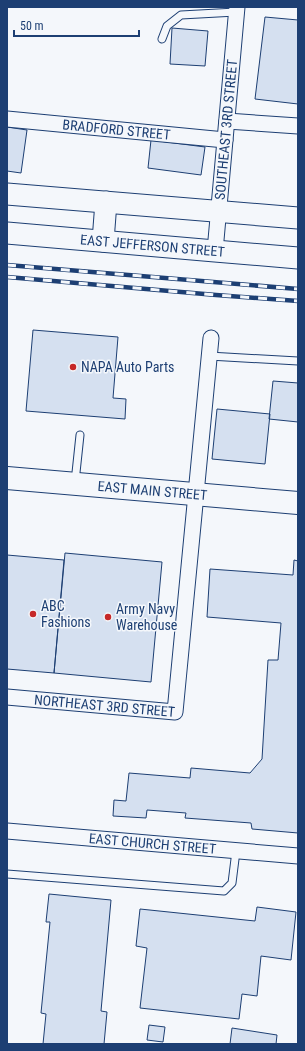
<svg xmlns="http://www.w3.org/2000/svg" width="305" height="1051" font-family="'Roboto Condensed',sans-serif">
  <rect width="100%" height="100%" fill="#f4f7fb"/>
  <path fill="#d5e0f0" stroke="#1d3f73" d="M 265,17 L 298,20 L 298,104 L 255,99 Z
    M 172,28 L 208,31 L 205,66 L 170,64 Z
    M 7,127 L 27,130 L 21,173 L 7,171 Z
    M 151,140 L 205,147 L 201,175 L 148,168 Z
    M 33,330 L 118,337 L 113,398 L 126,399 L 125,419 L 26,411 Z
    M 273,381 L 298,383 L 298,422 L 269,419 Z
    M 217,409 L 270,414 L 265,464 L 212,459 Z
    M 65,553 L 162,562 L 151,682 L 54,673 Z
    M 7,555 L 64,560 L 54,673 L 7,669 Z
    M 294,560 L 298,561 L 298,833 L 252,829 L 251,823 L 185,818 L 186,813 L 147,810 L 146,818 L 113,816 L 114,800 L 126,801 L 129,773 L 190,778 L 191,768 L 250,773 L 262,759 L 268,660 L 278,660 L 281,623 L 207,617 L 210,569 L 293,575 Z
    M 49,894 L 111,900 L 101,1011 L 107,1012 L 104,1044 L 43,1044 L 46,1014 L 41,1013 L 50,922 L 46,922 Z
    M 257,907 L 296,912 L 291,960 L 261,956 L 257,996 L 242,994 L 239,1019 L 140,1008 L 147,948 L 136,946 L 140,909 L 255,921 Z
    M 149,1025 L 165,1027 L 163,1042 L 147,1040 Z
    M 232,1028 L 277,1035 L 276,1044 L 230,1044 Z"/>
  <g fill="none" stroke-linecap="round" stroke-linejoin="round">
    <defs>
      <path id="service" d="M 162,39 L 167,26 L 181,15 L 236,12
        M 209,356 L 298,361
        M 75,482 L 80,435
        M 7,874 L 224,891 L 232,883 L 236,851"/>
      <g id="minor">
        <path id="s1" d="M 7,119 L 225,140"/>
        <path d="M 227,121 L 298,126"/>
        <path id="s2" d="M 215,251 L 237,7"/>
        <path id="s3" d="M 7,697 L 175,712 L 211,338"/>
        <path id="s4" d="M 7,831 L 298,856"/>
      </g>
      <g id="secondary">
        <path d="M 7,194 L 298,218"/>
        <path id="s5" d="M 7,233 L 215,251 L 298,258"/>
        <path d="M 103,241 L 106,202"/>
      </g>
      <g id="primary">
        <path id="s6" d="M 7,478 L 298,503"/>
      </g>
    </defs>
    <use href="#service" stroke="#1d3f73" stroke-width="9"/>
    <use href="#minor" stroke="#1d3f73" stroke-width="17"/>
    <use href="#secondary" stroke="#1d3f73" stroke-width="23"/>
    <use href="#primary" stroke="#1d3f73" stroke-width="24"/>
    <use href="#service" stroke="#f4f7fb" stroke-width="7"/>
    <use href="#minor" stroke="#f4f7fb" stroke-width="15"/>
    <use href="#secondary" stroke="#f4f7fb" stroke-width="21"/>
    <use href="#primary" stroke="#f4f7fb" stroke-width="22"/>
    <defs>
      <path id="rail" d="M 7,265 L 298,289
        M 7,277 L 216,295 L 298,301"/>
    </defs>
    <use href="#rail" stroke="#1d3f73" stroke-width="4.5"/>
    <use href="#rail" stroke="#f4f7fb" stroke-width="3" stroke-dasharray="9" stroke-linecap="butt"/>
  </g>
  <g fill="#c62828" stroke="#f4f7fb" stroke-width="1.5">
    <circle cx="73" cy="367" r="4"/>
    <circle cx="33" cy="614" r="4"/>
    <circle cx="108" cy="617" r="4"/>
  </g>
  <g text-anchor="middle" stroke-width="3" stroke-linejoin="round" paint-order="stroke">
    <g font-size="14" fill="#1d3f73" stroke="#f4f7fb">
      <text dy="5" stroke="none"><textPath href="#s2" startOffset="122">SOUTHEAST 3RD STREET</textPath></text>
      <text dy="5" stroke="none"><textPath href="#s1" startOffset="110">BRADFORD STREET</textPath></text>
      <text dy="5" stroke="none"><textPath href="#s5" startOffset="146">EAST JEFFERSON STREET</textPath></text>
      <text dy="5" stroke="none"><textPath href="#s6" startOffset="146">EAST MAIN STREET</textPath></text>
      <text dy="5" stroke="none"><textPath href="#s3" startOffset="98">NORTHEAST 3RD STREET</textPath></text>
      <text dy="5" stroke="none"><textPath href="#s4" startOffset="146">EAST CHURCH STREET</textPath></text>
    </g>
    <g font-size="14" fill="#1d3f73" stroke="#f4f7fb" text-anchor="start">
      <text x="81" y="372">NAPA Auto Parts</text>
      <text x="41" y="611">ABC<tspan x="41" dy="16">Fashions</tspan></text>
      <text x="116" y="614">Army Navy<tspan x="116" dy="16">Warehouse</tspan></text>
    </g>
  </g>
  <rect width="305" height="1051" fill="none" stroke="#1d3f73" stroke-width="16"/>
  <path d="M14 30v6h125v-6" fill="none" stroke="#1d3f73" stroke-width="2"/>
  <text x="20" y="30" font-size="12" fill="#1d3f73" stroke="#f4f7fb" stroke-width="3" paint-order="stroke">50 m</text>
</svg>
